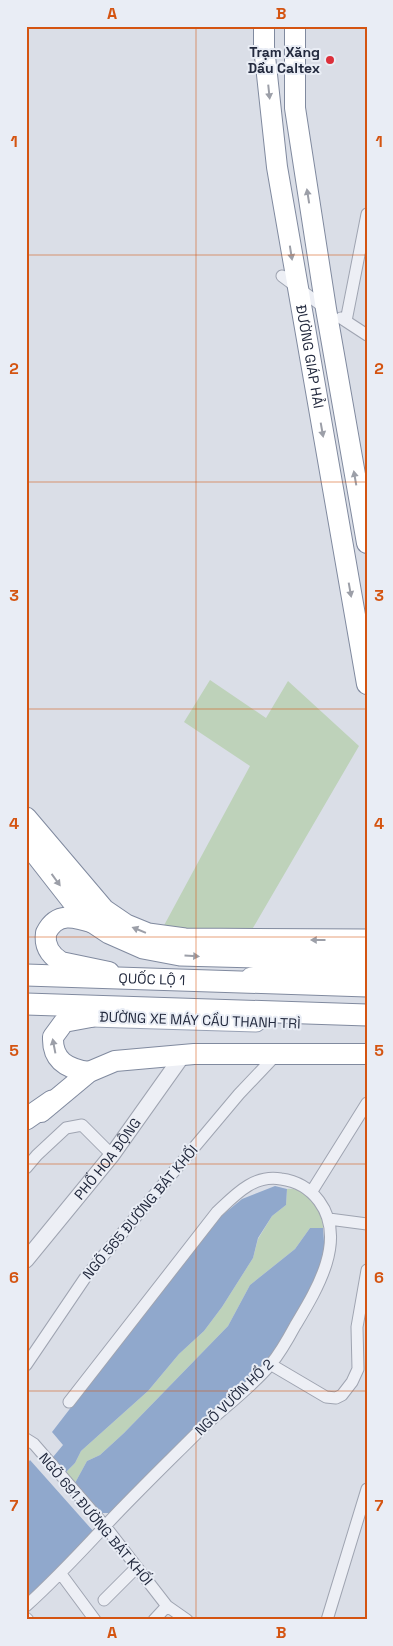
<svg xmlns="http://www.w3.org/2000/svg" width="393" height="1646" font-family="'Space Grotesk',sans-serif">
  <rect width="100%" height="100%" fill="#dadee7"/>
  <path fill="#bed2ba" d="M 210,680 L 266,718 L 288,681 L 359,746 L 250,933 L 161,931 L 250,766 L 184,722 Z
    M 287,1189 C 308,1187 323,1209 323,1228 L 310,1228 L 295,1249 L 250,1285 L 228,1326 L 124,1433 L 100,1455 L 87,1461 L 75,1483 L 66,1472 L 75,1463 L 81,1451 L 148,1391 L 179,1354 L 204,1331 L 222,1307 L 253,1258 L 258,1239 L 272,1216 L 286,1205 Z"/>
  <path fill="#90a8cc" d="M 275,1186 L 287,1189 L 286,1205 L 272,1216 L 258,1238 L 253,1258 L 222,1307 L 204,1331 L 179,1354 L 148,1391 L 81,1451 L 75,1463 L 66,1472 L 53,1457 L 63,1445 L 52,1432 L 214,1222 L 242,1199 Z
    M 310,1228 L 323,1228 L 325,1255 L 322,1268 L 276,1349 L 262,1367 L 221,1404 L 110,1513 L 99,1513 L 75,1483 L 87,1461 L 100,1455 L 124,1433 L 228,1326 L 250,1285 L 295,1249 Z
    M 30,1460 L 94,1532 L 26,1600 L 26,1465 Z"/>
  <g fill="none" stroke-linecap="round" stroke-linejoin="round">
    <defs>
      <path id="minor" d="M 282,276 L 325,308
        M 341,318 L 367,335
        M 346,321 L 367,214
        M 26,1168 L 37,1155 L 66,1128 L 82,1125 L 112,1155
        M 312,1191 L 367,1103
        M 329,1219 L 367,1224
        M 270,1364 L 326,1397 L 336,1398 L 342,1395 L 352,1382 L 358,1369 L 357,1327 L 367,1270
        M 26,1365 L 87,1275 L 239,1094 L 277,1054
        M 26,1439 L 34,1444 L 105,1526 L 167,1606 L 187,1620
        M 61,1574 L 95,1620
        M 104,1600 L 137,1567
        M 26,1606 C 55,1580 80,1553 106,1525 C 135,1494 166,1464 196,1434 C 220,1410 249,1390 271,1364 C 280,1353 288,1339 295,1326 C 316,1291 348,1240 319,1201 C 310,1189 297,1181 281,1179 C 254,1174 235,1195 217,1212 L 69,1402
        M 26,1618 L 28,1620
        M 154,1620 L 167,1606
        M 327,1620 L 367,1489"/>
      <g id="tertiary">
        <path id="s1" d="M 26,1260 L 112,1155 L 183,1055"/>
      </g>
      <path id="primary" d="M 251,977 L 278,972 L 367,975
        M 76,1013 L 91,1017 L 256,1022"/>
      <g id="trunk">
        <path id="s2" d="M 264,26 L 264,47 L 277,167 L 367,684"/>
        <path d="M 295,26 L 295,108 L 326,309 L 367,543"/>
        <path d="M 94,923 C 75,917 57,911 46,933 C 44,946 50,955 61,962 L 109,972"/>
        <path d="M 89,1072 C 68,1069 52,1061 53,1037 L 64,1022 L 91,1017"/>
        <path d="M 41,1112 L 89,1072 L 115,1061 L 194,1054 L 367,1054"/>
      </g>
      <g id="motorway">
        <path d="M 26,818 L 104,910 L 126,925 L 148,934 L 185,939 L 367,940"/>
        <path d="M 28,844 L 74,903 L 94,923 L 109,933 L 143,948 L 180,955 L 367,960"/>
        <path id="s3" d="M 26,975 L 367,986"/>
        <path d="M 26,1004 L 367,1015"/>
        <path d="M 26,1119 L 52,1101"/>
      </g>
    </defs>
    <use href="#minor" stroke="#9fa4b1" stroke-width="13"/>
    <use href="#tertiary" stroke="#9fa4b1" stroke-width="17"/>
    <use href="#primary" stroke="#98a1b4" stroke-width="21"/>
    <use href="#trunk" stroke="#808a9f" stroke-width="22"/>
    <use href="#motorway" stroke="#808a9f" stroke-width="23"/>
    <use href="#minor" stroke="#edeff5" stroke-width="11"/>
    <use href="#tertiary" stroke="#edeff5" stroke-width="15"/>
    <use href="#primary" stroke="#fff" stroke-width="19"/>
    <use href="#trunk" stroke="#fff" stroke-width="20"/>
    <use href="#motorway" stroke="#fff" stroke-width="21"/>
  </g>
  <defs><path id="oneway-solid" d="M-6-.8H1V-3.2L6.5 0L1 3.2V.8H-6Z" transform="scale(1.25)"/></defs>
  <g fill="#9c9fa8">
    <use href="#oneway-solid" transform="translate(269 92) rotate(84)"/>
    <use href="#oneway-solid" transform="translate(308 196) rotate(-99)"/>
    <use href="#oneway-solid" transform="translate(291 253) rotate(81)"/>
    <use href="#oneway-solid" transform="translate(322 430) rotate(80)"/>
    <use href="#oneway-solid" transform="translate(355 478) rotate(-100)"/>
    <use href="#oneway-solid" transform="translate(350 590) rotate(80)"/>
    <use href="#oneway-solid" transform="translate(56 880) rotate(54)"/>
    <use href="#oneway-solid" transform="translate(139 930) rotate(-158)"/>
    <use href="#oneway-solid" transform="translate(318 940) rotate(180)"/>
    <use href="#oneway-solid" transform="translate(192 956) rotate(3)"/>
    <use href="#oneway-solid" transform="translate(54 1046) rotate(-101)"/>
  </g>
  <path fill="none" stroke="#d45411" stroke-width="1" stroke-opacity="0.55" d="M 196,26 L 196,1620M 26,255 L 367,255M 26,482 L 367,482M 26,709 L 367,709M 26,937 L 367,937M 26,1164 L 367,1164M 26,1391 L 367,1391"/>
  <circle fill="#dc2f3a" stroke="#e9edf5" stroke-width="2" cx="330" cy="60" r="5"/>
  <g text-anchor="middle" stroke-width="4" stroke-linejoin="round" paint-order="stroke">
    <g font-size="14" font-weight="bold" fill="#232a3e" stroke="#e9edf5" text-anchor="end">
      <text x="320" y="57">Trạm Xăng<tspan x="320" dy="16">Dầu Caltex</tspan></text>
    </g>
    <g font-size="14" fill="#232a3e" stroke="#e9edf5">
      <text dy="5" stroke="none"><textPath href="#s2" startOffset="334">ĐƯỜNG GIÁP HẢI</textPath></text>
      <text dy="5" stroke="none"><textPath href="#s3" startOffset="126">QUỐC LỘ 1</textPath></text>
      <text transform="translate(200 1020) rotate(2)" y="5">ĐƯỜNG XE MÁY CẦU THANH TRÌ</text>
      <text dy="5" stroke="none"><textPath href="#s1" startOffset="130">PHỐ HOA ĐỘNG</textPath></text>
      <text transform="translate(140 1212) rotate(-50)" y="5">NGÕ 565 ĐƯỜNG BÁT KHỐI</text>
      <text transform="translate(234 1397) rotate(-44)" y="5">NGÕ VƯỜN HỒ 2</text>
      <text transform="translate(96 1519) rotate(50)" y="5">NGÕ 691 ĐƯỜNG BÁT KHỐI</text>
    </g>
  </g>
  <rect width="393" height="1646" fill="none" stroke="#e9edf5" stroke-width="55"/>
  <rect x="28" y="28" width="338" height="1590" fill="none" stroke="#d45411" stroke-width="2"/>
  <g font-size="16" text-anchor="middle" font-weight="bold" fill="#d45411">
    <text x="112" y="19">A</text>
    <text x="281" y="19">B</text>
    <text x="14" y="147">1</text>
    <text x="379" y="147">1</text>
    <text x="14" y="374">2</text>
    <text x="379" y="374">2</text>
    <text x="14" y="601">3</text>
    <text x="379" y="601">3</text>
    <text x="14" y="829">4</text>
    <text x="379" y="829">4</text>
    <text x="14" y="1056">5</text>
    <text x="379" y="1056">5</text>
    <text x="14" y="1283">6</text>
    <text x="379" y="1283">6</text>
    <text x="14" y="1511">7</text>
    <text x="379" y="1511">7</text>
    <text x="112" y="1638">A</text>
    <text x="281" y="1638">B</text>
  </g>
</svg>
